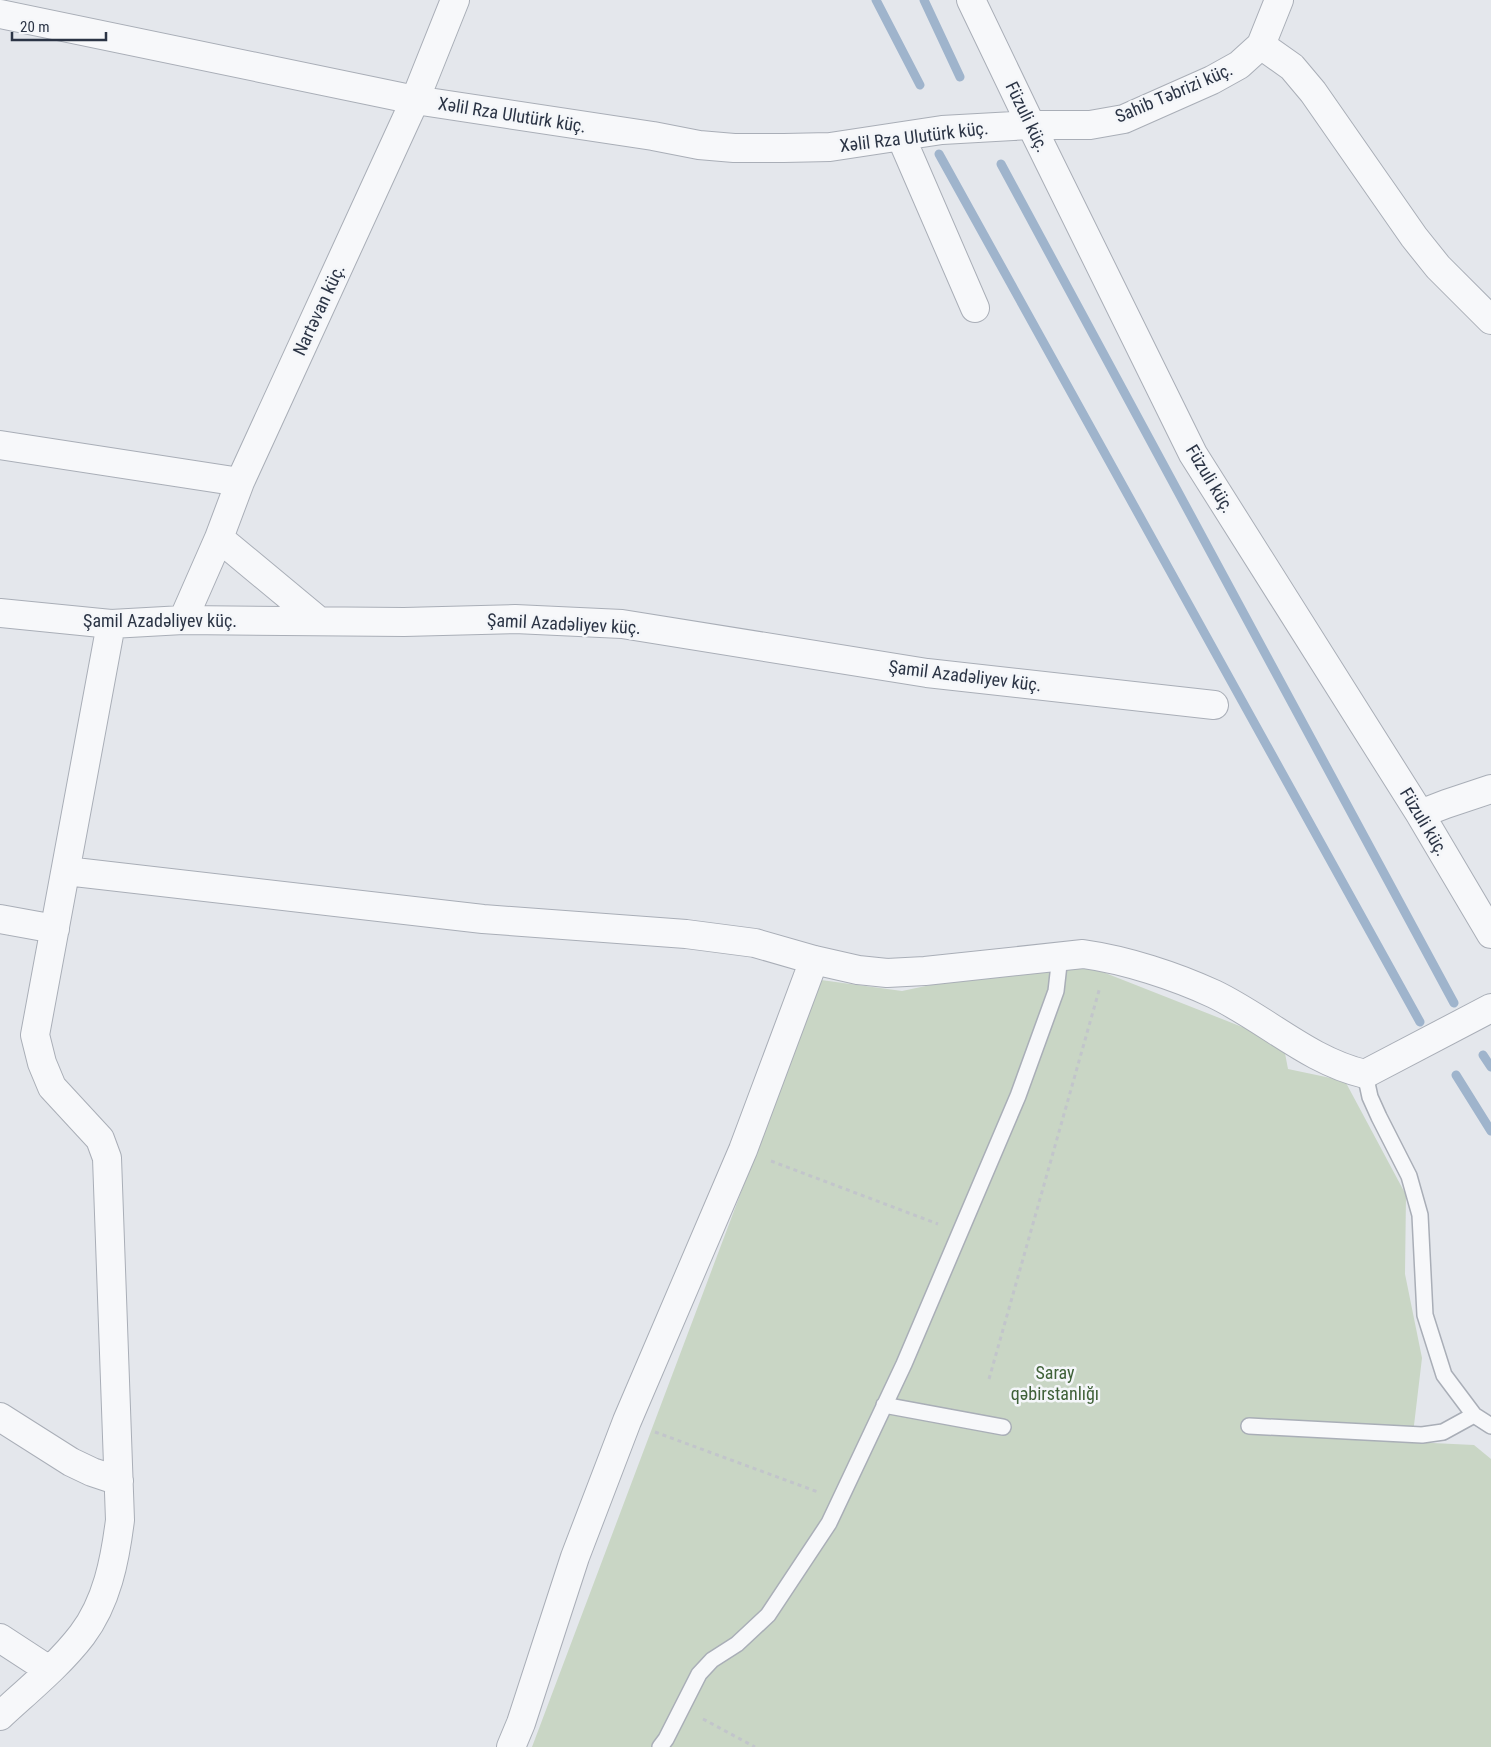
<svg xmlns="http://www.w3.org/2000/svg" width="1491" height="1747" font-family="'Roboto Condensed',sans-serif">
  <rect width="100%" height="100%" fill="#e4e7ec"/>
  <path fill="#c9d6c5" d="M 1085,965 L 1283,1043 L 1288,1069 L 1345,1081 L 1406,1195 L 1405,1274 L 1422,1358 L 1412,1442 L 1474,1445 L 1491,1459 L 1491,1747 L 532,1747 L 821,980 L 902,991 L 1002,970 Z"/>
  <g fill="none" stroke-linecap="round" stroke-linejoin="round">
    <path stroke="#9fb4cc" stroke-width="9" d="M 876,0 L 920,85
      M 924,0 L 960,77
      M 939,154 L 1420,1022
      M 1001,164 L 1454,1003
      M 1483,1055 L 1491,1067
      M 1456,1075 L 1491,1131"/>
    <defs>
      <path id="lane" d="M 1365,1074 L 1370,1097 L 1379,1117 L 1409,1176 L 1420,1215 L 1425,1315 L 1444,1375 L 1474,1415 L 1491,1426
        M 884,1405 L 1003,1427
        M 1249,1426 L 1422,1435 L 1443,1432 L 1474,1415
        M 660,1747 L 666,1739 L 699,1674 L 712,1660 L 737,1644 L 768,1615 L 829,1523 L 904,1364 L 1018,1096 L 1056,991 L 1060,956"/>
      <path id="street" d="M 971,0 L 1031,125 L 1193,454 L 1420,814 L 1491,934
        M 0,14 L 415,100 L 653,136 L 699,145 L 734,148 L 784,148 L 830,147 L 942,130 L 1031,125 L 1090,125 L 1124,119 L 1212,80 L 1239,65 L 1261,45 L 1279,0
        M 1261,45 L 1292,67 L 1313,92 L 1414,237 L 1438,267 L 1491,320
        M 901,137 L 975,308
        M 0,445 L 240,482
        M 219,538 L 319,621
        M 0,613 L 111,624 L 183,620 L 404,622 L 515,619 L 622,624 L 927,673 L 1214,705
        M 183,620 L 219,538 L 240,482 L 415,100 L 455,0
        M 1420,814 L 1446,804 L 1491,789
        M 66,871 L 483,919 L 686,934 L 755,943 L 814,960 L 858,970 L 887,973 L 925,971 L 1083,954 C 1126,960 1175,976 1214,994 C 1266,1019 1309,1061 1365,1074 L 1491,1008
        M 0,919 L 55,929
        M 0,1417 L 71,1462 L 92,1472 L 119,1481
        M 0,1638 L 49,1670
        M 0,1716 C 28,1690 59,1665 82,1635 C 107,1602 115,1560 120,1520 L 107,1158 L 100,1139 L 52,1087 L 42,1063 L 35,1035 L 111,624
        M 511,1747 L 521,1723 L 575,1557 L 627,1421 L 743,1150 L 814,960"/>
    </defs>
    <use href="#lane" stroke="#a9aeb7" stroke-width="18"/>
    <use href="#street" stroke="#a9aeb7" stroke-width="30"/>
    <path stroke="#c2c5cb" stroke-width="3" stroke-dasharray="4 4" stroke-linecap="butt" d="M 771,1161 L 938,1224
      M 989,1379 L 1100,987
      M 655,1432 L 818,1492
      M 703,1719 L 755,1747"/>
    <use href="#lane" stroke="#f7f8fa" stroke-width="15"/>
    <use href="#street" stroke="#f7f8fa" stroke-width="28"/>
  </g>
  <g text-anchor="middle" stroke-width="5" stroke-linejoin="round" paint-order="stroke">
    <g font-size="18" fill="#2b3445" stroke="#f4f6f9">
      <text transform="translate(1174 93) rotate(-23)" y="6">Sahib Təbrizi küç.</text>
      <text transform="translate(512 115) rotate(9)" y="6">Xəlil Rza Ulutürk küç.</text>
      <text transform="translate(1027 117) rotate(64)" y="6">Füzuli küç.</text>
      <text transform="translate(914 137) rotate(-7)" y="6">Xəlil Rza Ulutürk küç.</text>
      <text transform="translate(319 310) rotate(-65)" y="6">Nartəvan küç.</text>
      <text transform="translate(1210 479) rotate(59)" y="6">Füzuli küç.</text>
      <text x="160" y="627">Şamil Azadəliyev küç.</text>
      <text transform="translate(564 624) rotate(3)" y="6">Şamil Azadəliyev küç.</text>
      <text transform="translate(965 676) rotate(7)" y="6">Şamil Azadəliyev küç.</text>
      <text transform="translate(1424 822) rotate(59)" y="6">Füzuli küç.</text>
    </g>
    <g font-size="18" fill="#3f6138" stroke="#f4f6f9">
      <text x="1055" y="1379">Saray<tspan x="1055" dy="21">qəbirstanlığı</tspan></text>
    </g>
  </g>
  <path d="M12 32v8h94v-8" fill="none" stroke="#2b3445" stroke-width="2.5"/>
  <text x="20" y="32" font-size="15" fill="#2b3445" stroke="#f4f6f9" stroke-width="4" paint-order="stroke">20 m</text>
</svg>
